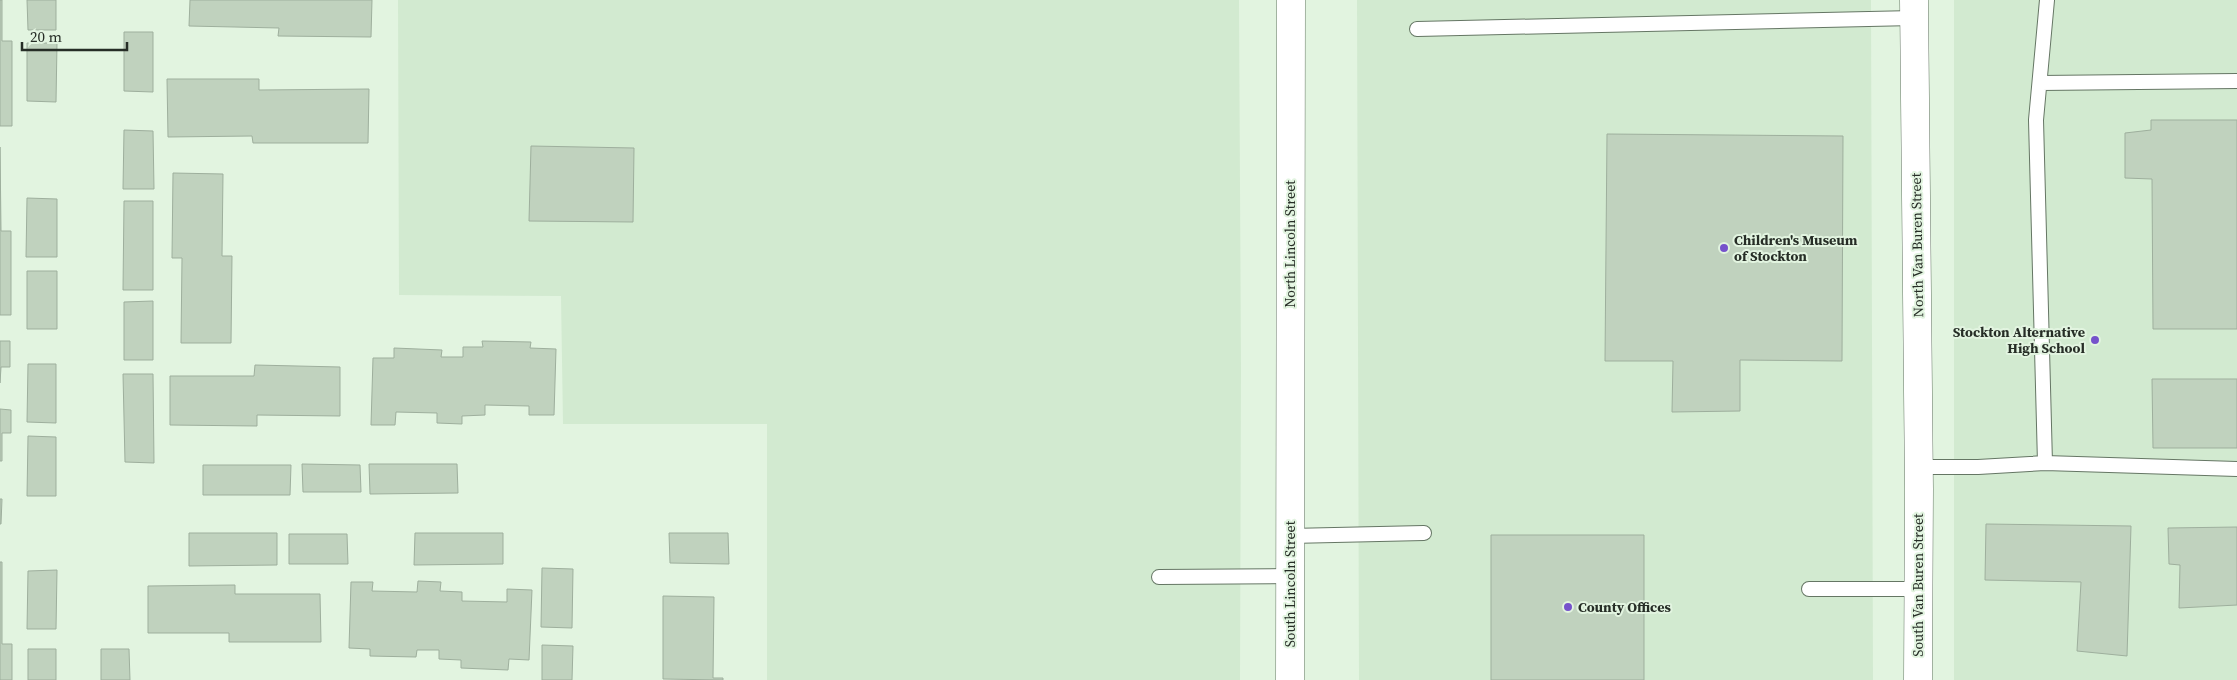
<svg xmlns="http://www.w3.org/2000/svg" width="2237" height="680" font-family="'Source Serif 4',serif">
  <rect width="100%" height="100%" fill="#e2f4e0"/>
  <path fill="#d2ead0" d="M 398,0 L 1239,0 L 1241,370 L 1240,680 L 767,680 L 767,424 L 563,424 L 561,296 L 399,295 Z
    M 1357,0 L 1871,0 L 1873,680 L 1359,680 Z
    M 1954,0 L 2237,0 L 2237,680 L 1954,680 Z"/>
  <path fill="#c0d2be" stroke="#9eaf9d" d="M 0,0 L 2,0 L 2,41 L 12,41 L 12,126 L 0,126 Z
    M 27,0 L 56,0 L 56,30 L 28,30 Z
    M 190,0 L 372,0 L 371,37 L 278,36 L 279,28 L 189,26 Z
    M 124,32 L 153,32 L 153,92 L 124,91 Z
    M 27,43 L 57,43 L 56,102 L 27,101 Z
    M 167,79 L 259,79 L 259,90 L 369,89 L 368,143 L 253,143 L 252,136 L 168,137 Z
    M 2151,120 L 2237,120 L 2237,329 L 2153,329 L 2152,179 L 2125,178 L 2125,133 L 2151,130 Z
    M 124,130 L 153,131 L 154,189 L 123,189 Z
    M 1607,134 L 1843,136 L 1842,361 L 1740,360 L 1740,411 L 1672,412 L 1673,361 L 1605,361 Z
    M 531,146 L 634,148 L 633,222 L 529,221 Z
    M 0,147 L 1,231 L 11,231 L 11,315 L 0,315 Z
    M 173,173 L 223,174 L 222,256 L 232,256 L 231,343 L 181,343 L 182,258 L 172,258 Z
    M 27,198 L 57,199 L 57,257 L 26,257 Z
    M 124,201 L 153,201 L 153,290 L 123,290 Z
    M 27,271 L 57,271 L 57,329 L 27,329 Z
    M 153,301 L 153,360 L 124,360 L 124,302 Z
    M 0,341 L 10,341 L 10,367 L 1,367 L 0,383 Z
    M 482,341 L 531,342 L 530,348 L 556,349 L 554,415 L 529,415 L 529,406 L 485,405 L 485,415 L 462,416 L 462,424 L 437,423 L 437,413 L 396,412 L 395,425 L 371,425 L 373,358 L 394,358 L 394,348 L 442,350 L 441,357 L 463,357 L 463,347 L 483,347 Z
    M 28,364 L 56,364 L 56,423 L 27,422 Z
    M 255,365 L 340,367 L 340,416 L 257,415 L 257,426 L 170,425 L 170,376 L 254,376 Z
    M 123,374 L 153,374 L 154,463 L 125,462 Z
    M 2152,379 L 2237,379 L 2237,448 L 2153,448 Z
    M 0,409 L 11,410 L 11,433 L 2,433 L 2,461 L 0,461 Z
    M 28,436 L 56,437 L 56,496 L 27,496 Z
    M 302,464 L 360,465 L 361,492 L 303,492 Z
    M 369,464 L 457,464 L 458,493 L 370,494 Z
    M 203,465 L 291,465 L 290,495 L 203,495 Z
    M 0,499 L 2,499 L 1,524 L 0,524 Z
    M 1986,524 L 2131,526 L 2127,656 L 2077,651 L 2081,582 L 1985,580 Z
    M 2237,527 L 2237,605 L 2179,608 L 2180,565 L 2169,564 L 2168,528 Z
    M 189,533 L 277,533 L 277,565 L 189,566 Z
    M 415,533 L 503,533 L 503,564 L 414,565 Z
    M 669,533 L 728,533 L 729,564 L 670,563 Z
    M 289,534 L 347,534 L 348,564 L 289,564 Z
    M 1491,535 L 1644,535 L 1644,680 L 1491,680 Z
    M 0,562 L 2,562 L 2,644 L 12,644 L 12,680 L 0,680 Z
    M 542,568 L 573,569 L 572,628 L 541,627 Z
    M 57,570 L 56,629 L 27,629 L 28,571 Z
    M 418,581 L 441,582 L 440,591 L 462,592 L 462,601 L 507,602 L 507,589 L 532,590 L 529,660 L 509,659 L 508,670 L 461,668 L 461,660 L 439,659 L 439,650 L 417,650 L 416,657 L 370,656 L 370,649 L 349,648 L 351,582 L 373,582 L 372,591 L 417,592 Z
    M 235,585 L 235,594 L 320,594 L 321,642 L 229,642 L 229,633 L 148,633 L 148,586 Z
    M 663,596 L 714,597 L 713,678 L 723,678 L 723,680 L 663,679 Z
    M 542,645 L 573,646 L 572,680 L 542,680 Z
    M 28,649 L 56,649 L 56,680 L 28,680 Z
    M 101,649 L 129,649 L 130,680 L 101,680 Z"/>
  <g fill="none" stroke-linecap="round" stroke-linejoin="round">
    <defs>
      <path id="service" d="M 1417,29 L 1914,18
        M 2040,83 L 2237,81
        M 2045,463 L 2237,469
        M 1919,467 L 1978,467 L 2045,463 L 2036,120 L 2047,0
        M 1290,536 L 1424,533
        M 1159,577 L 1290,576
        M 1809,589 L 1918,589"/>
      <path id="minor" d="M 1914,0 L 1919,489 L 1918,680"/>
      <path id="tertiary" d="M 1290,680 L 1291,0"/>
    </defs>
    <use href="#service" stroke="#657664" stroke-width="16"/>
    <use href="#minor" stroke="#657664" stroke-width="29"/>
    <use href="#tertiary" stroke="#657664" stroke-width="29"/>
    <use href="#service" stroke="#fff" stroke-width="14"/>
    <use href="#minor" stroke="#fff" stroke-width="28"/>
    <use href="#tertiary" stroke="#fff" stroke-width="28"/>
  </g>
  <g fill="#7652cb" stroke="#e2f4e0" stroke-width="2">
    <circle cx="1724" cy="248" r="5"/>
    <circle cx="2095" cy="340" r="5"/>
    <circle cx="1568" cy="607" r="5"/>
  </g>
  <g text-anchor="middle" stroke-width="4" stroke-linejoin="round" paint-order="stroke">
    <g font-size="14" font-weight="bold" fill="#262d26" stroke="#e2f4e0" text-anchor="start">
      <text x="1734" y="245">Children's Museum<tspan x="1734" dy="16">of Stockton</tspan></text>
      <text x="2085" y="337" text-anchor="end">Stockton Alternative<tspan x="2085" dy="16">High School</tspan></text>
      <text x="1578" y="612">County Offices</text>
    </g>
    <g font-size="14" fill="#262d26" stroke="#e2f4e0">
      <text transform="translate(1290 244) rotate(-90)" y="5">North Lincoln Street</text>
      <text transform="translate(1917 245) rotate(-91)" y="5">North Van Buren Street</text>
      <text transform="translate(1290 584) rotate(-90)" y="5">South Lincoln Street</text>
      <text transform="translate(1918 585) rotate(-90)" y="5">South Van Buren Street</text>
    </g>
  </g>
  <path d="M22 42v8h105v-8" fill="none" stroke="#262d26" stroke-width="2.5"/>
  <text x="30" y="42" font-size="15" fill="#262d26" stroke="#e2f4e0" stroke-width="4" paint-order="stroke">20 m</text>
</svg>
